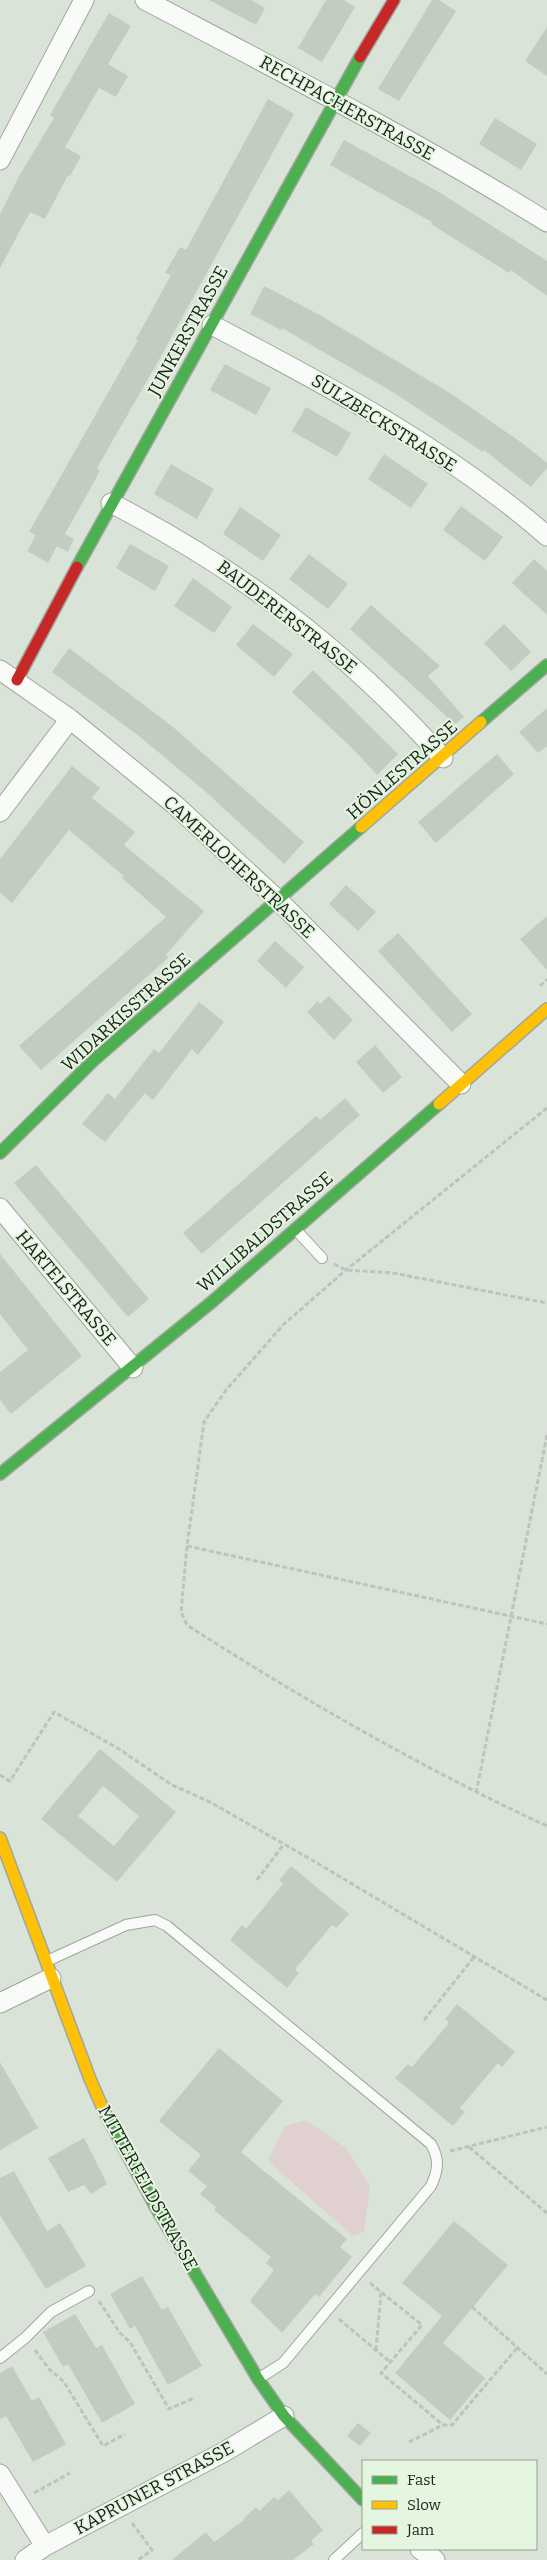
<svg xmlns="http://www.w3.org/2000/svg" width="547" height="2560" font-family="Bitter,serif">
  <rect width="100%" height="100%" fill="#dae3d8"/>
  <path fill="#e0d1d0" d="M 306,2120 L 346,2148 L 370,2186 L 364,2232 L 353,2236 L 268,2161 L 285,2126 Z"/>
  <path fill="#c2ccc0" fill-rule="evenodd" d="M 209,0 L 251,0 L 265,8 L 256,25 Z
    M 326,0 L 344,0 L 355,7 L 322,62 L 298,48 Z
    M 432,0 L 439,0 L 456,11 L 399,101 L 378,89 Z
    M 109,13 L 131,26 L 108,64 L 128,76 L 116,97 L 99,88 L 65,147 L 81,156 L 70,176 L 68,175 L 45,219 L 30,212 L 0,268 L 0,214 L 19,176 L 54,118 L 50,115 Z
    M 547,27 L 547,76 L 525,61 Z
    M 268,99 L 294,114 L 160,358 L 97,468 L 100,471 L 65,534 L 74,539 L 68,552 L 57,546 L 48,563 L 27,551 L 36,535 L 29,532 L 138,340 L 136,339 L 171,275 L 165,273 L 180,247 L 186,250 Z
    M 495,118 L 537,144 L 521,170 L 479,144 Z
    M 344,140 L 439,192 L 547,261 L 547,296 L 511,270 L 509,273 L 431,224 L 432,222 L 330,165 Z
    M 264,286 L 318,314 L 450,393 L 522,443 L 547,463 L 547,468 L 531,487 L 484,450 L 483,452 L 396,394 L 282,328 L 281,330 L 250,314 Z
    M 225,364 L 271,388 L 256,415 L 210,390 Z
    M 306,407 L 351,433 L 337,457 L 292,431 Z
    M 384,454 L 428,484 L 411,508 L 368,479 Z
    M 171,464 L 214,489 L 197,519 L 154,494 Z
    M 461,506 L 503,537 L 485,561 L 443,530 Z
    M 240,507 L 281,535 L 263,561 L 223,534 Z
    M 130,544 L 169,566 L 155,591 L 116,568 Z
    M 309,554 L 348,584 L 328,609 L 289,579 Z
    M 534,559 L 547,571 L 547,615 L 512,583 Z
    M 193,578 L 232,607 L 214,633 L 174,606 Z
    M 371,605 L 440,666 L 428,676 L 464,717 L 455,724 L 350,629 Z
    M 253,624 L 293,654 L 274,677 L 236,645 Z
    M 504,624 L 531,652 L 511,671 L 484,643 Z
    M 69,648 L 173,727 L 304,842 L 284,864 L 205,791 L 139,736 L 52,672 Z
    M 313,670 L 398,754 L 377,775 L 352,748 L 292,692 Z
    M 547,708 L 547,746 L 538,753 L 519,732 Z
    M 497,754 L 514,774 L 436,843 L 418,822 Z
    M 72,766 L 100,788 L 92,798 L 135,832 L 124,845 L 204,911 L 166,955 L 168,958 L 41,1070 L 19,1046 L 166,917 L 122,878 L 124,876 L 69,830 L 12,903 L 0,893 L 0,859 Z
    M 346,885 L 376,912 L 358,931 L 329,904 Z
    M 547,916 L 547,970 L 520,939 Z
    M 398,933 L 472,1014 L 452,1032 L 378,951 Z
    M 275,941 L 304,967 L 286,988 L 257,961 Z
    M 329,996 L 353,1020 L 334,1040 L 307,1012 L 318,1001 L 320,1004 Z
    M 199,1002 L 224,1022 L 198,1055 L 192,1049 L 153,1100 L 145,1093 L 105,1142 L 82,1124 L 108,1093 L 115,1099 L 154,1049 L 159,1053 Z
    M 375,1045 L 402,1077 L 383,1093 L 356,1062 Z
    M 345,1098 L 360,1115 L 202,1254 L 183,1233 L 316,1116 L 320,1120 Z
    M 36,1165 L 149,1299 L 128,1317 L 14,1183 Z
    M 0,1254 L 82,1356 L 11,1414 L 0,1400 L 0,1372 L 28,1350 L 0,1314 Z
    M 100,1749 L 176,1812 L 117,1882 L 41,1819 ZM 103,1786 L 139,1816 L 114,1846 L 78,1816 Z
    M 291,1866 L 349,1914 L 336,1928 L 332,1925 L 295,1969 L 299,1973 L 287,1988 L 230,1940 L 242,1925 L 246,1929 L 283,1884 L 279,1880 Z
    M 457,2004 L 515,2052 L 502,2067 L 498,2063 L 460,2108 L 465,2112 L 453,2126 L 395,2078 L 408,2064 L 412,2067 L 449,2023 L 445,2019 Z
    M 219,2048 L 283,2101 L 241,2152 L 347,2239 L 340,2247 L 352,2257 L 319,2297 L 315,2294 L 282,2333 L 250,2301 L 274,2270 L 266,2263 L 271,2257 L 214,2210 L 216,2207 L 200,2194 L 207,2186 L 188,2171 L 201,2155 L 159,2121 Z
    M 0,2062 L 38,2128 L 0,2150 Z
    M 84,2138 L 107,2184 L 91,2194 L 84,2185 L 68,2192 L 48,2158 Z
    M 14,2171 L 47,2231 L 60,2223 L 86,2266 L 46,2289 L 0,2215 L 0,2178 Z
    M 454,2221 L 508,2265 L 443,2343 L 485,2378 L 450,2420 L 395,2373 L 442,2316 L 402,2283 Z
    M 142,2276 L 162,2310 L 168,2307 L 202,2366 L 168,2385 L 135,2326 L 130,2329 L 110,2294 Z
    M 75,2314 L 96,2348 L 102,2345 L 135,2404 L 102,2423 L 68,2364 L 63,2367 L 43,2332 Z
    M 12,2366 L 32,2401 L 39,2397 L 66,2444 L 33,2462 L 6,2416 L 0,2419 L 0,2373 Z
    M 358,2423 L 371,2433 L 360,2446 L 347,2436 Z
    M 289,2490 L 323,2530 L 311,2541 L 314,2544 L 293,2560 L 172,2560 L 206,2532 L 214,2542 L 244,2520 L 243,2519 L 256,2507 L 259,2511 L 274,2497 L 278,2500 Z"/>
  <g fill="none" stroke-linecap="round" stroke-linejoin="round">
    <defs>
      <path id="lane" d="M 296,1230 L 322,1258
        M 47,1961 L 126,1925 L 155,1920 L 167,1926 L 431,2144 C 440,2160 438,2171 431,2186 L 283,2363 L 258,2379
        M 0,2358 L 25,2338 L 51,2312 L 89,2291
        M 334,2560 L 363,2533"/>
      <path id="street" d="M 145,0 C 280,71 417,141 547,222
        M 0,160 L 84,0
        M 212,325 C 329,386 447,449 547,536
        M 111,503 C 242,571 344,648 443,758
        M 0,670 L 70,719 L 174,804 L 279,901 L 461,1084
        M 0,812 L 70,719
        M 0,1208 L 133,1368
        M 0,2003 L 51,1978
        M 0,2474 L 45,2546
        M 420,2549 L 435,2560
        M 25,2560 L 45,2546 L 224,2452 L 284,2416"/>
      <path id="fast" d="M 77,567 L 360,57
        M 481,722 L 547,665
        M 0,1153 L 94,1060 L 361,827
        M 0,1474 L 213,1301 L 439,1104
        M 104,2111 L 155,2206 L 258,2379 L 284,2416 L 363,2500"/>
      <path id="slow" d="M 361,827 L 481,722
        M 439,1104 L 547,1009
        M 0,1838 L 90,2079 L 104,2111"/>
      <path id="jam" d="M 360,57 L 394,0
        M 17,680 L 77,567"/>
    </defs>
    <use href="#lane" stroke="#9fa69d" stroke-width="12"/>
    <use href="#street" stroke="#9fa69d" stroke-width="21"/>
    <use href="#fast" stroke="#9fa69d" stroke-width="14"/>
    <use href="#slow" stroke="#9fa69d" stroke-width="14"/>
    <use href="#jam" stroke="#9fa69d" stroke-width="14"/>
    <path stroke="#bfc2bf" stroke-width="3" stroke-dasharray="5 2.5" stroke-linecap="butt" d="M 540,986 L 547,979
      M 547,1108 L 346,1270 L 284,1324 L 226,1390 L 204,1422 L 187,1546 L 181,1612 L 187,1625 C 302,1699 422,1768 547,1826
      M 334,1264 L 346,1270 L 393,1273 L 547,1303
      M 187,1546 L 547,1624
      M 0,1775 L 10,1781 L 54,1712 L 119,1749 L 172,1785 L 210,1802 L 312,1860 L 547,2000
      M 476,1793 L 547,1435
      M 257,1880 L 284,1844
      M 424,2020 L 474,1957
      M 469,2147 L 547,2213
      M 450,2151 L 547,2127
      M 370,2283 L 422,2325 L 381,2373 L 443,2425
      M 99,2301 L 120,2333 L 130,2342 L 169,2409 L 194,2398
      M 472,2307 L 547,2374
      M 339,2319 L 390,2362
      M 35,2350 L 49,2369 L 64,2382 L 103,2446 L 125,2434
      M 376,2350 L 381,2293
      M 409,2442 L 443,2425 L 452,2425 L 517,2348
      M 34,2493 L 70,2473
      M 132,2523 L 152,2550 L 138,2560"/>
    <use href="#lane" stroke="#f9fbf9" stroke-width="10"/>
    <use href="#street" stroke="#f9fbf9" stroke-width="19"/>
    <use href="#fast" stroke="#4caf50" stroke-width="11"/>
    <use href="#slow" stroke="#ffc107" stroke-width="11"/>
    <use href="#jam" stroke="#c62828" stroke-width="11"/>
  </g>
  <g text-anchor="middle" stroke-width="4" stroke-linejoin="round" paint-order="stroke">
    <g font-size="18" fill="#1b2119" stroke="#e4f6e0">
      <text transform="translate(347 108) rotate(29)" y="6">RECHPACHERSTRASSE</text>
      <text transform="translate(188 331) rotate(-61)" y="6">JUNKERSTRASSE</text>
      <text transform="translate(384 423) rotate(32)" y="6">SULZBECKSTRASSE</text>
      <text transform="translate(287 617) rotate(38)" y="6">BAUDERERSTRASSE</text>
      <text transform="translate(402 770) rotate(-41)" y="6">HÖNLESTRASSE</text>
      <text transform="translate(239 867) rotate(43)" y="6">CAMERLOHERSTRASSE</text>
      <text transform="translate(126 1012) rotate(-42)" y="6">WIDARKISSTRASSE</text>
      <text transform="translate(265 1232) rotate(-41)" y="6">WILLIBALDSTRASSE</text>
      <text transform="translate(66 1288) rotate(50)" y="6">HARTELSTRASSE</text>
      <text transform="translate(148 2188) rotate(61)" y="6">MITTERFELDSTRASSE</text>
      <text transform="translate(154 2488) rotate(-28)" y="6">KAPRUNER STRASSE</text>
    </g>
  </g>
  <rect x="362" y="2460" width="175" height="90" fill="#e4f6e0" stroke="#94a190"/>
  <rect x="372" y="2476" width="25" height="8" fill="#4caf50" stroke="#94a190"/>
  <text x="407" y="2485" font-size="15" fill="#1b2119">Fast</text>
  <rect x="372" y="2501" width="25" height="8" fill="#ffc107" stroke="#94a190"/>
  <text x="407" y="2510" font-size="15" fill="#1b2119">Slow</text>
  <rect x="372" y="2526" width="25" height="8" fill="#c62828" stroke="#94a190"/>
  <text x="407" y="2535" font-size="15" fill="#1b2119">Jam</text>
</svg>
